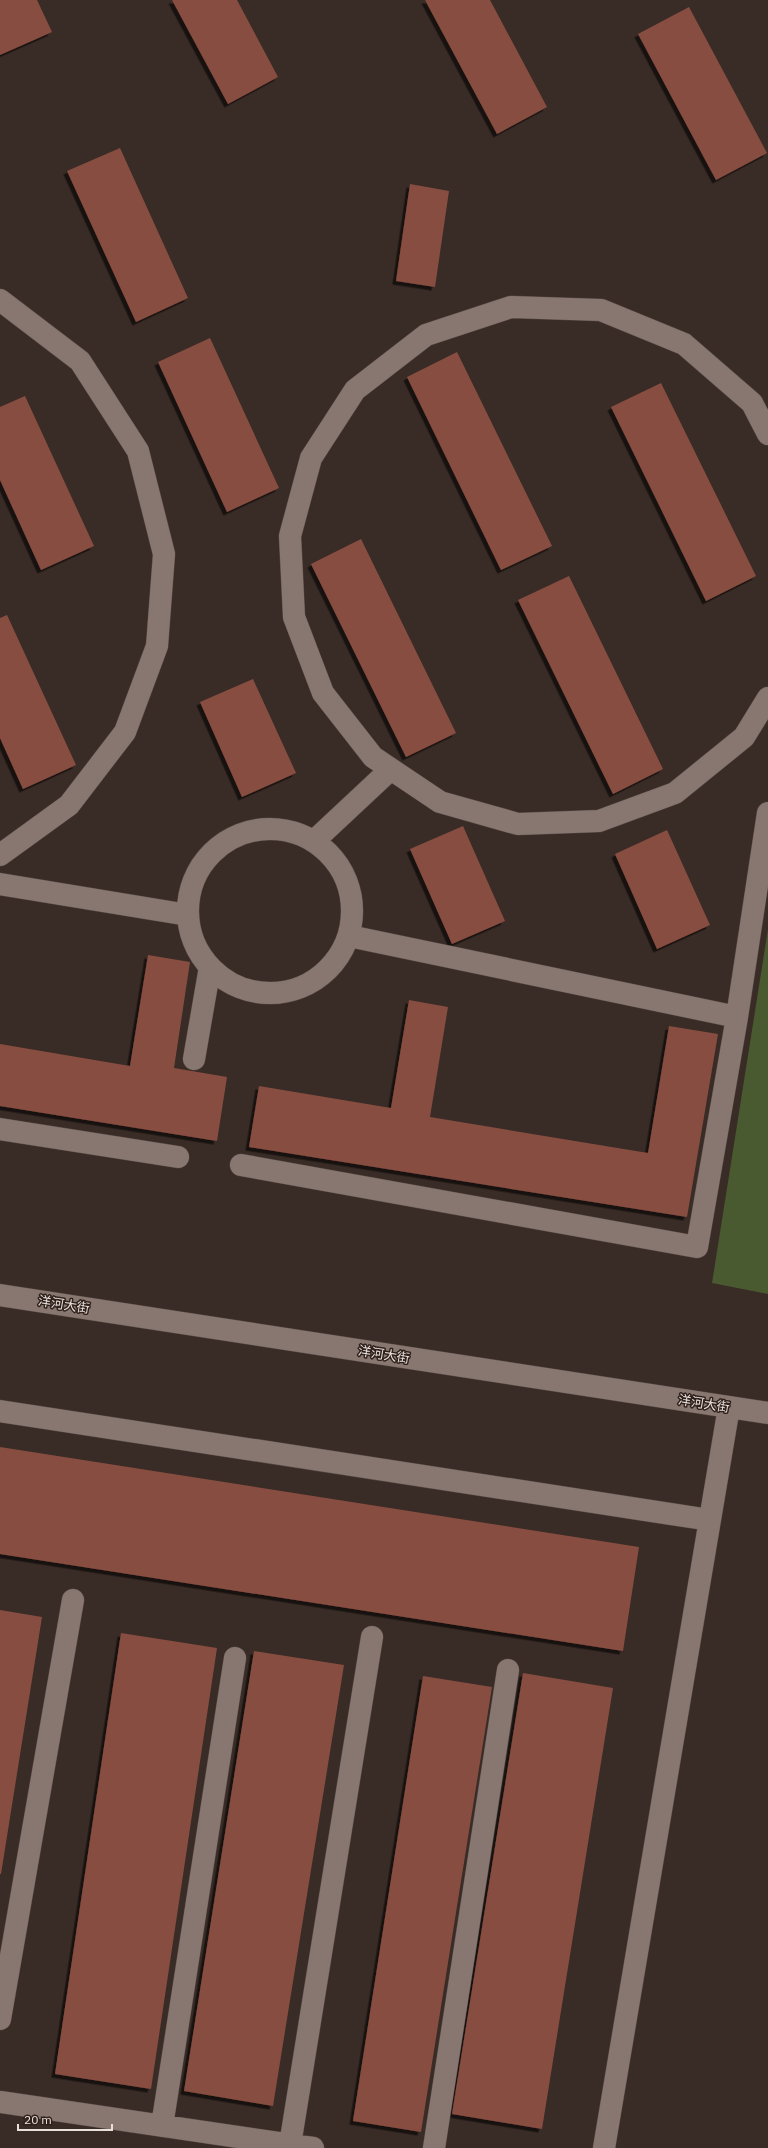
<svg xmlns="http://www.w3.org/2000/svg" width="768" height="2148" font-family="'IBM Plex Sans','Noto Sans SC',sans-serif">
  <defs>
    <filter id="shadow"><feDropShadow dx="-3.5" dy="3.5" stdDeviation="0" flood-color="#0009"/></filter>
  </defs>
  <rect width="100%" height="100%" fill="#392b25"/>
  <path fill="#4a5a30" d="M 768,929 L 768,1294 L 712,1283 Z"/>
  <path fill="#874d41" filter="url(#shadow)" d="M 0,0 L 37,0 L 52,32 L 0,55 Z
    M 172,0 L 237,0 L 278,77 L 228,104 Z
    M 425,0 L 490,0 L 547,107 L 497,134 Z
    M 689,7 L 767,153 L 716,180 L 638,34 Z
    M 120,148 L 188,298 L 136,322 L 67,171 Z
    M 410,184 L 449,191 L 435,287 L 396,281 Z
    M 210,338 L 279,488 L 227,512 L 158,362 Z
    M 457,352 L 552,546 L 501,570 L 407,377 Z
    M 661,383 L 756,576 L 706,601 L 611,407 Z
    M 25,396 L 94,546 L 41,570 L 0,480 L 0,407 Z
    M 361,539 L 456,733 L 406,757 L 311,564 Z
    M 569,576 L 663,769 L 613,794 L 518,600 Z
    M 7,615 L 76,765 L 23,789 L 0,738 L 0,618 Z
    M 253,679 L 296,773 L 242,797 L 200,702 Z
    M 463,826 L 505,921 L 452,944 L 410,849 Z
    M 667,830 L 710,925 L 657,949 L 615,854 Z
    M 148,955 L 190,962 L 174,1068 L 227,1077 L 217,1141 L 0,1106 L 0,1044 L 130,1066 Z
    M 409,1000 L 448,1007 L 430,1117 L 648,1153 L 669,1026 L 718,1034 L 687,1217 L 249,1147 L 259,1086 L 391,1108 Z
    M 0,1447 L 639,1547 L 623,1651 L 0,1554 Z
    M 0,1610 L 42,1617 L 1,1874 L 0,1874 Z
    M 121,1633 L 217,1648 L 151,2089 L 55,2074 Z
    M 254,1651 L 344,1665 L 273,2106 L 184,2091 Z
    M 523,1673 L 613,1688 L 542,2129 L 452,2114 Z
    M 423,1676 L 492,1687 L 421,2132 L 353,2121 Z"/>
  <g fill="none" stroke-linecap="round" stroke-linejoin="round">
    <defs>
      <path id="minor" d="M 0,300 L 80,361 L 138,451 L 164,554 L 157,646 L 125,732 L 69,805 L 0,855
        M 768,434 L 752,403 L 684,344 L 601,310 L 511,307 L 426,335 L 355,390 L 311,458 L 290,536 L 294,617 L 323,693 L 373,757 L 440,802 L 518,824 L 599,821 L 675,793 L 744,737 L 768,698
        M188 911a82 82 0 1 1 164 0a82 82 0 1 1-164 0Z
        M 314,841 L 391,769
        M 0,884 L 188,915
        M 349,936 L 737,1017 L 768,813
        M 194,1059 L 210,967
        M 0,1129 L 178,1157
        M 241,1165 L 697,1247 L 737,1017
        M 0,1295 L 768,1413
        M 0,1411 L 710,1520
        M 0,2019 L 73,1600
        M 0,2102 L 313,2148
        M 162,2126 L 235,1658
        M 290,2145 L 372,1637
        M 434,2148 L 508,1670
        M 604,2148 L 729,1407"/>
    </defs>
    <use href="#minor" stroke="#554844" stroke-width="23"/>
    <use href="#minor" stroke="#887770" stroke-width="22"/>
  </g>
  <g text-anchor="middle" stroke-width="3" stroke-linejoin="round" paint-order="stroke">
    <g font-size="13" fill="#eae0dc" stroke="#2f211c">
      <text transform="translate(64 1304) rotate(9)" y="5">洋河大街</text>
      <text transform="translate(384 1354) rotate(9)" y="5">洋河大街</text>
      <text transform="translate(704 1403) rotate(9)" y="5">洋河大街</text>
    </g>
  </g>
  <path d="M18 2124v6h94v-6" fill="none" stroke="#eae0dc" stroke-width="2"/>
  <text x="24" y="2124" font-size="12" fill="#eae0dc" stroke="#2f211c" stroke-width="3" paint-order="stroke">20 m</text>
</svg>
